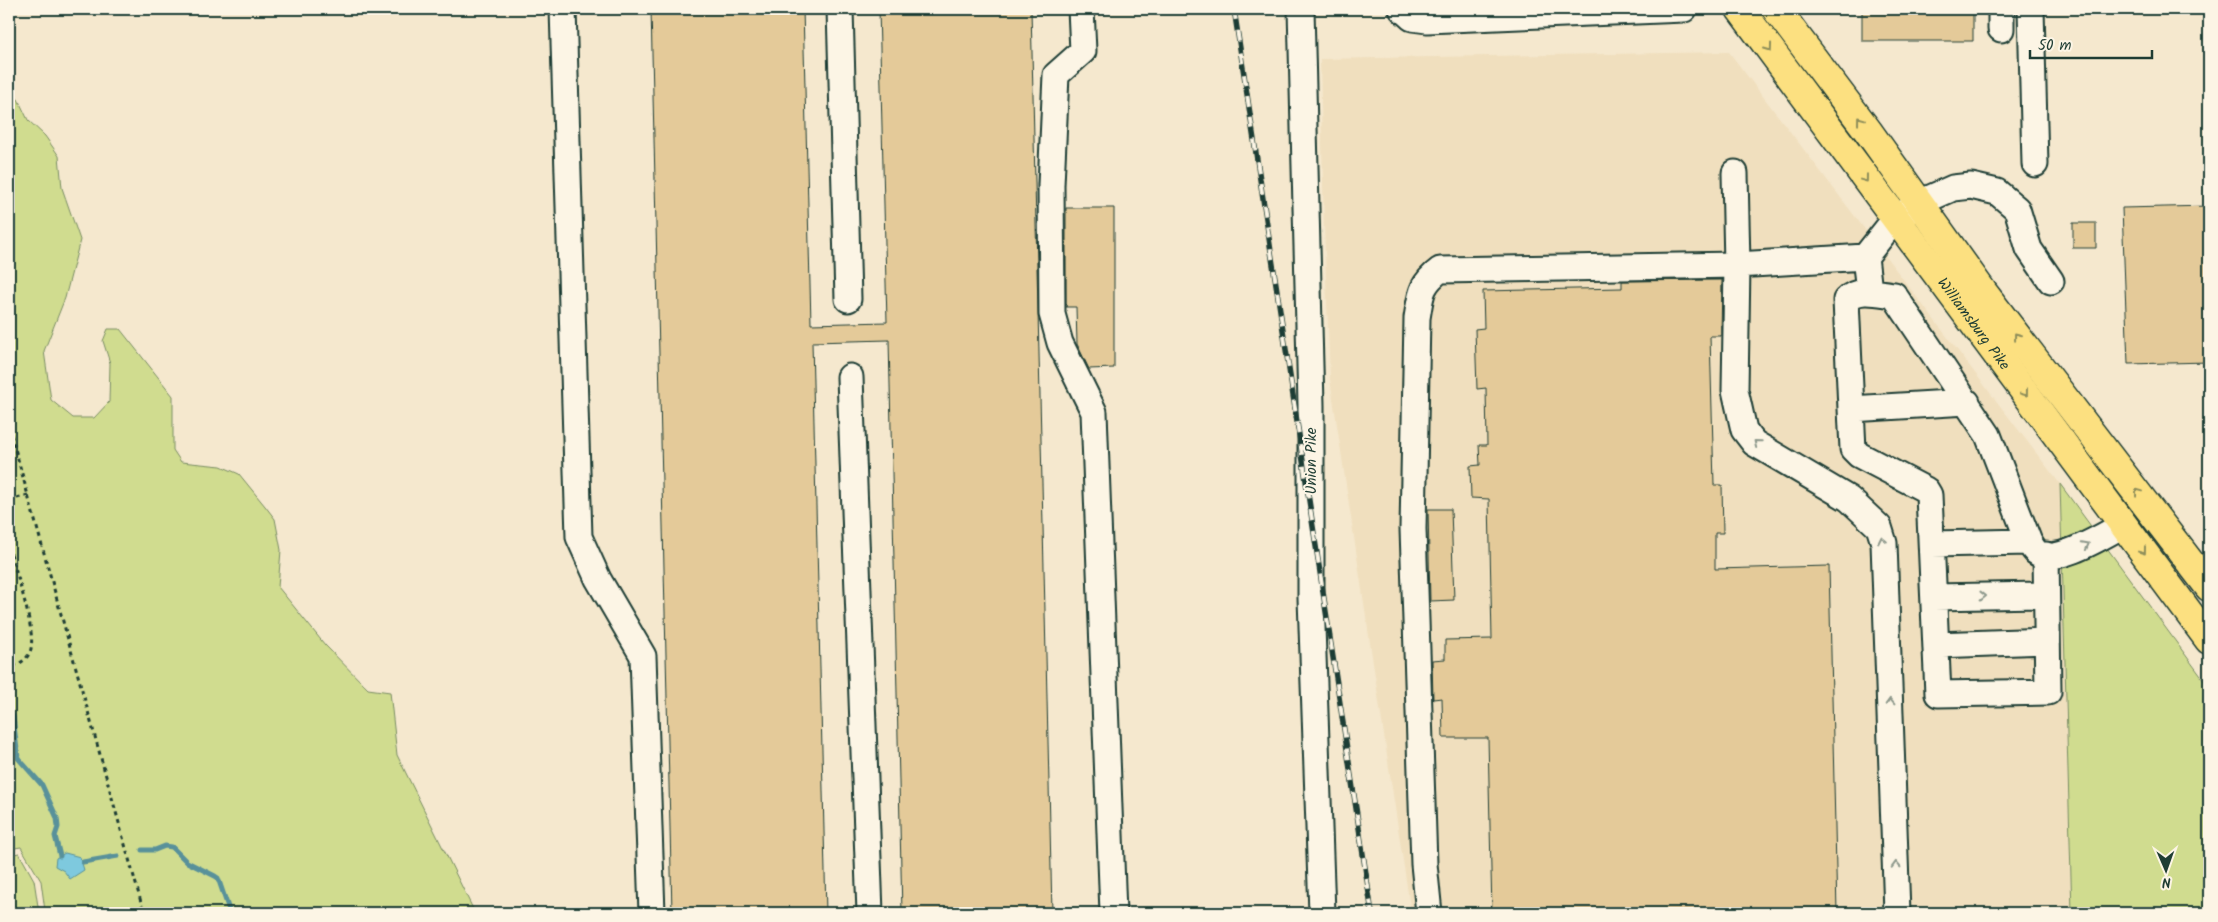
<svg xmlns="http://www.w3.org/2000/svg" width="2218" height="922" font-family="Kalam,sans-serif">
  <rect width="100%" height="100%" fill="#f5e8ce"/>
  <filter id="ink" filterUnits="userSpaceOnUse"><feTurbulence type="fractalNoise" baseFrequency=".02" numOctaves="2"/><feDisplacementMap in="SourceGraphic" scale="10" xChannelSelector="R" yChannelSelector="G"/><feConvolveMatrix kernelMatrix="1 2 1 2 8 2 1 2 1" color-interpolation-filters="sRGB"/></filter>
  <g filter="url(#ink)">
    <path fill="#f0dfbe" d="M 1729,52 L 2060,484 L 2072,913 L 1411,913 L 1330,379 L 1324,226 L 1320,59 Z"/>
    <path fill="#d0dc8f" stroke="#788c62" d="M 9,93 L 18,99 L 28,120 L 45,136 L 59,156 L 62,188 L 80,240 L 65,298 L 44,351 L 51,400 L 73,418 L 94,418 L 109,402 L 110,363 L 103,341 L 108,329 L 120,329 L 173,396 L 173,450 L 181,462 L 221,466 L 239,474 L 265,506 L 275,519 L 281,550 L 278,587 L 325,645 L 368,689 L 390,692 L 397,755 L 475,913 L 47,913 L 45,911 L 41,881 L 21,847 L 9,849 Z
      M 2060,484 L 2209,687 L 2209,913 L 2072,913 Z
      M 19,853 L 34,880 L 39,913 L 9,913 L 9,855 Z"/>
    <path fill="#7ec9de" stroke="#58919a" d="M 65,853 L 80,857 L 84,870 L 70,879 L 64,871 L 55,866 L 56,858 Z"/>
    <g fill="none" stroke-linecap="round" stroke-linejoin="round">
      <path stroke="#58919a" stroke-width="5" d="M 9,708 L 13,717 L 18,758 L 42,785 L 57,818 L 58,827 L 55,836 L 60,856
        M 142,850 L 155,850 L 165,846 L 172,847 L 187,862 L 215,876 L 218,878 L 230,913
        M 83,862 L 118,856"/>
    </g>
    <path fill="#e4ca99" stroke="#1f3d34" d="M 651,9 L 803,9 L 811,324 L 887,322 L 879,9 L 1031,9 L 1052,913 L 902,913 L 889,340 L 812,342 L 826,913 L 672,913 Z
      M 1862,9 L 1973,9 L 1973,41 L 1862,41 Z
      M 2209,206 L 2209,362 L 2128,364 L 2122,208 Z
      M 1066,208 L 1114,208 L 1114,368 L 1089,369 L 1077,344 L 1076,307 L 1066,307 Z
      M 2073,223 L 2096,223 L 2096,248 L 2073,248 Z
      M 1722,280 L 1721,336 L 1710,336 L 1714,485 L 1722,485 L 1723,533 L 1715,533 L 1715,569 L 1829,566 L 1837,913 L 1492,913 L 1488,738 L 1443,738 L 1442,698 L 1433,699 L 1432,660 L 1445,659 L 1445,640 L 1492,639 L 1489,499 L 1471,498 L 1470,466 L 1480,465 L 1479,445 L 1487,445 L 1486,388 L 1477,389 L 1475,329 L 1484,328 L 1483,291 L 1622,288 L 1622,281 Z
      M 1428,509 L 1451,509 L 1454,600 L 1430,601 Z"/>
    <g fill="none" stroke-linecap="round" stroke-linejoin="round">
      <defs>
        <path id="minor" d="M 563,9 L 579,537 L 598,579 L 643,656 L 652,913
          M 840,9 L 848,299
          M 1081,9 L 1083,51 L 1056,75 L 1051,185 L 1052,314 L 1060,343 L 1094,412 L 1113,913
          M 1301,9 L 1311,405 L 1311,598 L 1322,913
          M 1402,9 L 1412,18 L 1427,20 L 1684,9
          M 2001,9 L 2001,29
          M 2031,9 L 2035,164
          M 1735,173 L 1737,265 L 1865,257
          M 1869,291 L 1865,257 L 1895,219 L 1919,203 L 1953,188 L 1971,186 L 1997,192 L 2017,209 L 2029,249 L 2051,281
          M 850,377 L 870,913
          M 1967,402 L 1851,409 L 1853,449 L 1859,455 L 1926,490 L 1929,495 L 1938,694 L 2048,692 L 2046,555
          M 1851,409 L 1846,300 C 1858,287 1878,293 1894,295 L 1988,435 L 2029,542 C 2031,545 2033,549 2036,552 C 2054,567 2106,534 2123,525
          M 1932,544 L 2029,542
          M 1934,597 L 2046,595
          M 1936,645 L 2047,641
          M 1429,913 L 1424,864 L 1413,529 L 1417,318 C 1421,295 1420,285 1440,270 L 1737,265 L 1735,390 L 1744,430 L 1754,443 L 1849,499 L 1879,527 L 1884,543 L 1897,913"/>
        <g id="major">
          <path id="s1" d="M 1740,9 L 2209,640"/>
          <path d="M 1776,9 L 1868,131 L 1983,292 L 2209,587"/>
        </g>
      </defs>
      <use href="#minor" stroke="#1f3d34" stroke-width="29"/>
      <use href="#major" stroke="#1f3d34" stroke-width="31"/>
      <path stroke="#1f3d34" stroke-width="3" stroke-dasharray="4 4" stroke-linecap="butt" d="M 9,427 L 144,913
        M 9,500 L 28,495
        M 9,546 C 14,568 38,633 30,652 C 26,661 18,665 9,667"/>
      <use href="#minor" stroke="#fcf5e5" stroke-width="25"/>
      <use href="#major" stroke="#fce080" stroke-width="28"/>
      <defs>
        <path id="rail" d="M 1234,9 L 1372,913"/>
      </defs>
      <use href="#rail" stroke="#1f3d34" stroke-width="5.5"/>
      <use href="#rail" stroke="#fcf5e5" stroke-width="4" stroke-dasharray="11" stroke-linecap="butt"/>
    </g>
    <defs><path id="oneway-chevron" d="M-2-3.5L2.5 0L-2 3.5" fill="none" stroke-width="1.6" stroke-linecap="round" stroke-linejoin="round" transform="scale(1.25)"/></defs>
    <g stroke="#8e8e5a">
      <use href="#oneway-chevron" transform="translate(1769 48) rotate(54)"/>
      <use href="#oneway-chevron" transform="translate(1860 120) rotate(-127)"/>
      <use href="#oneway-chevron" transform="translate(1865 179) rotate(53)"/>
      <use href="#oneway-chevron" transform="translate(2017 336) rotate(-128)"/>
      <use href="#oneway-chevron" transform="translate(2025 393) rotate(53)"/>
      <use href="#oneway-chevron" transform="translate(2138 492) rotate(-127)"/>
      <use href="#oneway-chevron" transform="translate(2143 551) rotate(53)"/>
    </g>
    <g stroke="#8e998c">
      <use href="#oneway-chevron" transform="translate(1757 443) rotate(-141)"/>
      <use href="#oneway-chevron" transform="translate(1882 540) rotate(-102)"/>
      <use href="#oneway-chevron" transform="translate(2086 545) rotate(-28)"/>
      <use href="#oneway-chevron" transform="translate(1983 596) rotate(-1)"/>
      <use href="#oneway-chevron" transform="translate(1890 702) rotate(-92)"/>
      <use href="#oneway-chevron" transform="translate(1896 865) rotate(-92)"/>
    </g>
  </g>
  <g text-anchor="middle" stroke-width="4" stroke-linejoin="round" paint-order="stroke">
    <g font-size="15" fill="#1f3d34" stroke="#fcf5e5">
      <text dy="5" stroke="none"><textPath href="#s1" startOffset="392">Williamsburg Pike</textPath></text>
      <text transform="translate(1311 461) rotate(-90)" y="5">Union Pike</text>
    </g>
  </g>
  <rect width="2218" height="922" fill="none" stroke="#fcf5e5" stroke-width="30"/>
  <rect x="15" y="15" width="2188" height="892" fill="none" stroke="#1f3d34" stroke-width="2" filter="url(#ink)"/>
  <g transform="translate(2166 870) rotate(178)" stroke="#fcf5e5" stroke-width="4" paint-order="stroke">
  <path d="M0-4L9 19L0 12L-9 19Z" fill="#1f3d34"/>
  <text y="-8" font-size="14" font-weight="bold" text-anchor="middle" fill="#1f3d34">N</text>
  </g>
  <path d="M2030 50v8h122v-8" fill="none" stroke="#1f3d34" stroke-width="2.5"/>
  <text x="2038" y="50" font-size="15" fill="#1f3d34" stroke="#fcf5e5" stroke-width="4" paint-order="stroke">50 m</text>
</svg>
